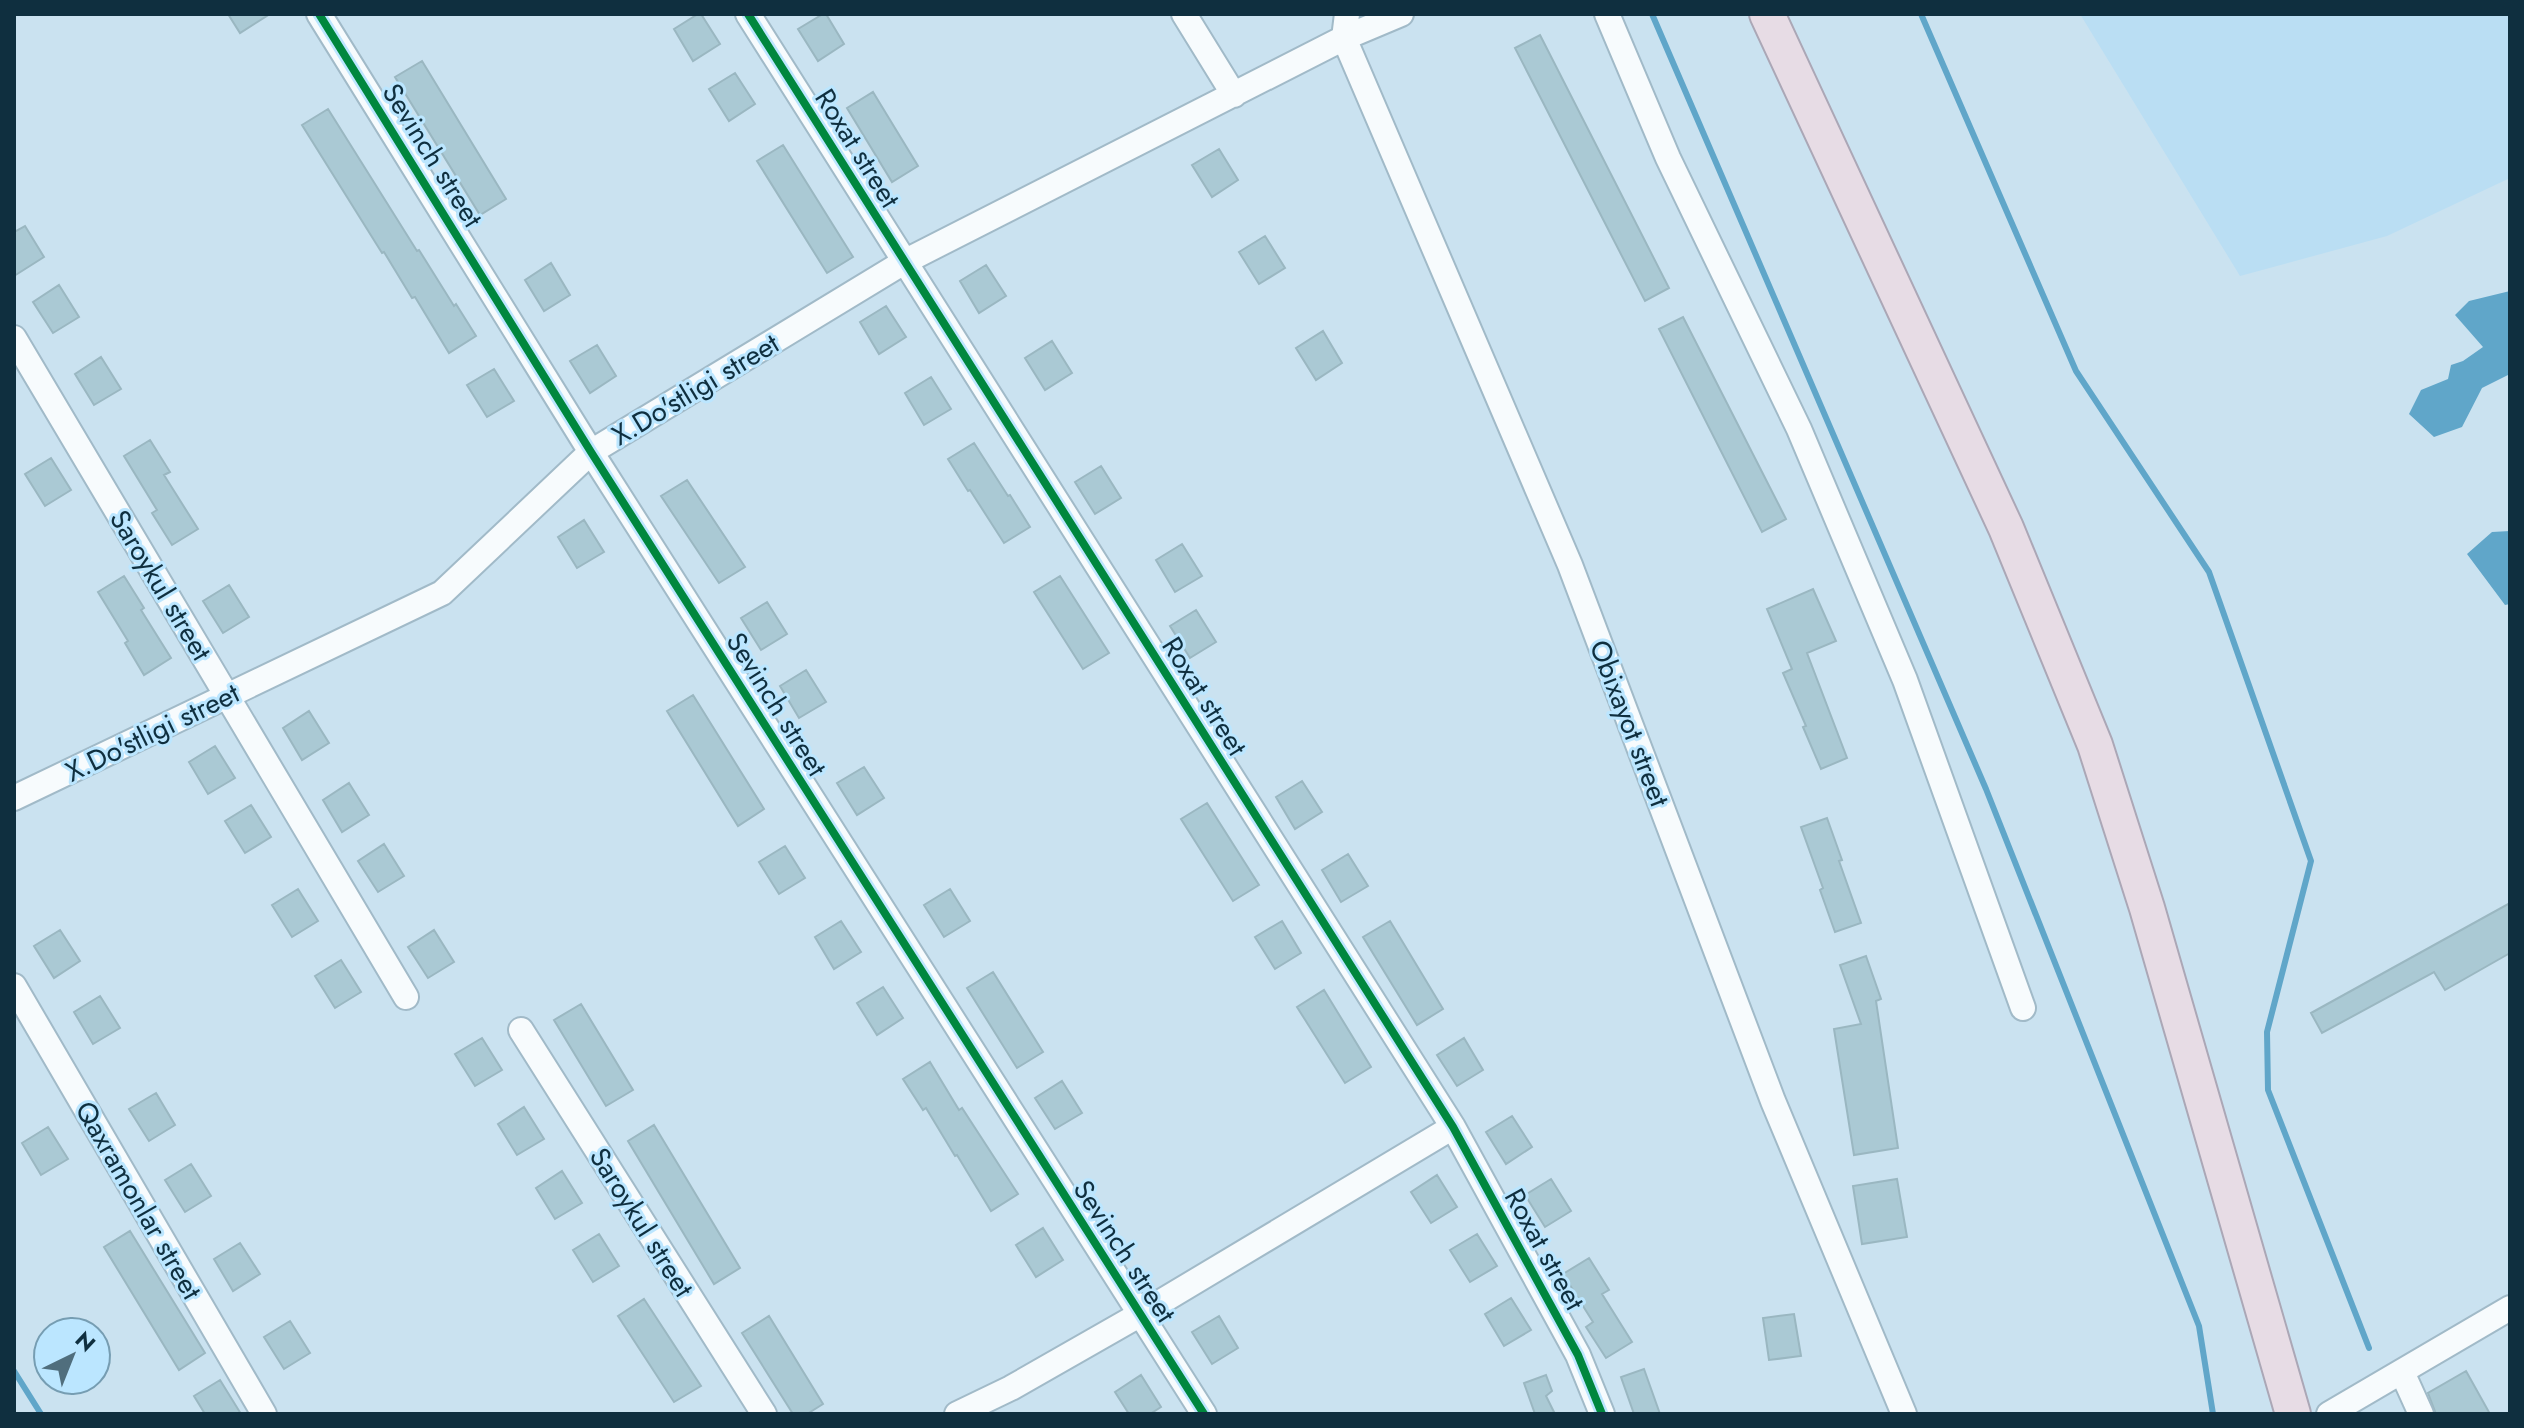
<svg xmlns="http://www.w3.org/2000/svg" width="2524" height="1428" font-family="Jost,sans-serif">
  <rect width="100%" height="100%" fill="#cae2f0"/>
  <path fill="#badef3" d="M 2080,14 L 2510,14 L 2510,178 L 2387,236 L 2240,276 Z"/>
  <path fill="#60a6c9" d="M 2510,291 L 2510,374 L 2482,388 L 2462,427 L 2434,437 L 2409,414 L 2421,390 L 2448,379 L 2451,365 L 2463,361 L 2483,347 L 2455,315 L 2469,301 Z
    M 2510,531 L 2510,604 L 2505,605 L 2467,554 L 2492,532 Z"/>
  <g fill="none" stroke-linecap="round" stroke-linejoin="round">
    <path stroke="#60a6c9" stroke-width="6" d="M 1652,14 L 1986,789 L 2199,1326 L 2213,1414
      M 1921,14 L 2076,371 L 2209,572 L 2311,861 L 2267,1032 L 2268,1090 L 2369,1348
      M 14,1371 L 41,1414"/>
  </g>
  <path fill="#aac9d4" stroke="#9ab7c1" stroke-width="2" d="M 228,14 L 270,14 L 240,33 Z
    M 698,14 L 701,14 L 720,44 L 693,61 L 674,29 Z
    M 823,14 L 826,14 L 844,44 L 818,61 L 798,29 Z
    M 1540,35 L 1669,288 L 1645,301 L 1515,48 Z
    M 422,61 L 506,199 L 480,215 L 395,77 Z
    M 735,73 L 755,104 L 729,121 L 709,89 Z
    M 873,92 L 918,166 L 892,182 L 847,108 Z
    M 328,109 L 417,251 L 419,250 L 454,306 L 456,304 L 476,336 L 449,353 L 415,297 L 412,298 L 384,252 L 382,253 L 302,125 Z
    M 783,145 L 853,257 L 827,273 L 757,161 Z
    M 1219,149 L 1238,180 L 1212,197 L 1192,165 Z
    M 25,226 L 44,257 L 14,276 L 14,232 Z
    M 1265,236 L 1285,268 L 1259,284 L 1239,252 Z
    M 551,263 L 570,295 L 544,311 L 525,280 Z
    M 986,265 L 1006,296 L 979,313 L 960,281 Z
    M 59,285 L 79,317 L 53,333 L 33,302 Z
    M 886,306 L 906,337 L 879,354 L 860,322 Z
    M 1683,317 L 1786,519 L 1762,532 L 1659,329 Z
    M 1323,331 L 1342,363 L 1316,380 L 1296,348 Z
    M 1052,341 L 1072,373 L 1045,390 L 1025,358 Z
    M 597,345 L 616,376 L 590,393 L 570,361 Z
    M 101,357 L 121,389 L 94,405 L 75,374 Z
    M 494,369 L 514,401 L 487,417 L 467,385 Z
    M 931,377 L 951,409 L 924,425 L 905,393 Z
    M 150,440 L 170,472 L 164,475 L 198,529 L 172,545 L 152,513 L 157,510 L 124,456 Z
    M 974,443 L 1008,496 L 1010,495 L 1030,527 L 1004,543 L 970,490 L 968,491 L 948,459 Z
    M 51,458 L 71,490 L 45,506 L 25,474 Z
    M 1101,466 L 1121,498 L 1095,514 L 1075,482 Z
    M 687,480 L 745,567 L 719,583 L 661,496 Z
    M 584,520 L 604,552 L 577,568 L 558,537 Z
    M 1182,544 L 1202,576 L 1175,592 L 1156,560 Z
    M 124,576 L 144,608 L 141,610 L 171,658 L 144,675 L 125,643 L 128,641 L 98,592 Z
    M 1060,576 L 1109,653 L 1083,669 L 1034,592 Z
    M 229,585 L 249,617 L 223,633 L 203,601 Z
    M 1813,589 L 1836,641 L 1807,653 L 1847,758 L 1821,769 L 1803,727 L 1806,726 L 1783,673 L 1792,669 L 1767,609 Z
    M 767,602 L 787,634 L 761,650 L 741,618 Z
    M 1196,610 L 1216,642 L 1190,658 L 1170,626 Z
    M 806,670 L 826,702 L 799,718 L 780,686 Z
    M 693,695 L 764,809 L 738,826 L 667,711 Z
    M 309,711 L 329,743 L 302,760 L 283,728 Z
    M 215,746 L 235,778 L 208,794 L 189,762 Z
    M 864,767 L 884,798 L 857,815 L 837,783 Z
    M 1302,781 L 1322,812 L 1295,829 L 1276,797 Z
    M 349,783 L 369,815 L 342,832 L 323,800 Z
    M 1207,803 L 1259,885 L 1233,901 L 1181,819 Z
    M 251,805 L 271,837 L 245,853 L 225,821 Z
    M 1827,818 L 1842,860 L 1839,861 L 1861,923 L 1835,932 L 1820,890 L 1823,888 L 1801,827 Z
    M 384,844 L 404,876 L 378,892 L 358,861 Z
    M 785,846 L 805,878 L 779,894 L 759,862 Z
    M 1348,854 L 1368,886 L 1341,902 L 1322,870 Z
    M 298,889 L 318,921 L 292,937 L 272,905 Z
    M 950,889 L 970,921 L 944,937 L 924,905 Z
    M 2510,903 L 2510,953 L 2445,990 L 2434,972 L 2322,1033 L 2311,1013 Z
    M 841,921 L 861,952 L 834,969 L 815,937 Z
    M 1282,921 L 1301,953 L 1275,969 L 1255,937 Z
    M 1390,921 L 1443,1009 L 1417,1025 L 1363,937 Z
    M 60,930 L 80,961 L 54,978 L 34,946 Z
    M 434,930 L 454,962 L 428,978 L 408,947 Z
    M 1866,956 L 1881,999 L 1876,1001 L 1898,1148 L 1854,1155 L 1834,1029 L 1861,1024 L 1840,965 Z
    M 341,960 L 361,992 L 335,1008 L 315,976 Z
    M 993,972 L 1043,1052 L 1017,1068 L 967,988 Z
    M 883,987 L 903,1018 L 877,1035 L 857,1003 Z
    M 1324,990 L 1371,1067 L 1345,1083 L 1297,1007 Z
    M 100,996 L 120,1028 L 93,1044 L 74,1012 Z
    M 581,1004 L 633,1090 L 606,1106 L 554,1020 Z
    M 482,1038 L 502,1070 L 475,1086 L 455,1054 Z
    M 1464,1038 L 1483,1070 L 1457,1086 L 1437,1055 Z
    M 930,1062 L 959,1110 L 962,1108 L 1018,1194 L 991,1211 L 957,1155 L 955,1156 L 926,1108 L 923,1110 L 903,1079 Z
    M 1062,1081 L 1082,1113 L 1055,1129 L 1035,1098 Z
    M 156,1093 L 175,1125 L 149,1141 L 129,1109 Z
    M 524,1107 L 544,1139 L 517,1155 L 498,1124 Z
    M 1512,1116 L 1532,1147 L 1506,1164 L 1486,1132 Z
    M 654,1125 L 740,1268 L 714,1284 L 628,1141 Z
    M 48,1127 L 68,1159 L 41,1175 L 22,1143 Z
    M 191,1164 L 211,1196 L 185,1212 L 165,1180 Z
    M 562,1171 L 582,1203 L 555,1219 L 536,1188 Z
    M 1437,1175 L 1457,1207 L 1431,1223 L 1411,1192 Z
    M 1551,1179 L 1571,1211 L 1545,1227 L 1525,1195 Z
    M 1897,1179 L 1907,1237 L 1862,1244 L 1853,1186 Z
    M 1043,1228 L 1063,1260 L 1036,1277 L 1016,1245 Z
    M 130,1231 L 205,1353 L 179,1370 L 104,1247 Z
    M 599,1234 L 619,1266 L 593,1282 L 573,1250 Z
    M 1477,1234 L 1497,1266 L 1470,1282 L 1450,1250 Z
    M 240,1243 L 260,1274 L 233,1291 L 214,1259 Z
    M 1589,1258 L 1609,1290 L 1602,1294 L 1632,1342 L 1606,1358 L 1586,1327 L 1593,1322 L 1563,1274 Z
    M 1511,1298 L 1531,1330 L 1504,1346 L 1485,1314 Z
    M 644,1299 L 701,1386 L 674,1402 L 618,1316 Z
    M 1794,1314 L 1801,1356 L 1769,1360 L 1763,1318 Z
    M 769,1316 L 823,1404 L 807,1414 L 793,1414 L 742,1333 Z
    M 1219,1316 L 1238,1348 L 1212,1364 L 1192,1332 Z
    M 290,1321 L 310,1353 L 284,1369 L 264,1337 Z
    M 1644,1369 L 1660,1414 L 1634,1414 L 1621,1377 Z
    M 2466,1371 L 2490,1414 L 2436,1414 L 2428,1393 Z
    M 1141,1375 L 1161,1407 L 1150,1414 L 1129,1414 L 1115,1392 Z
    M 1546,1375 L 1552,1391 L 1546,1396 L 1555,1414 L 1535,1414 L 1524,1383 Z
    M 220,1380 L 241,1414 L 205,1414 L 194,1396 Z"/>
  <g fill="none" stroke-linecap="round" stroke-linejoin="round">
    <defs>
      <path id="minor" d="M 319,14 L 591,452 L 1204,1414
        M 748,14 L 1453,1127 L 1578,1355 L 1602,1414
        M 1184,14 L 1234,95
        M 1347,14 L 1344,38 L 1570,565 L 1773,1101 L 1904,1414
        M 1607,14 L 1668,158 L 1799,429 L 1905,680 L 2023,1008
        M 14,338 L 406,997
        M 14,798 L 442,593 L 591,452 L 904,262 L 1344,38 L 1401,14
        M 14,986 L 264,1414
        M 521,1030 L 764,1414
        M 2402,1372 L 2421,1414
        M 957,1414 L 1011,1388 L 1139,1315 L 1453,1127
        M 2329,1414 L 2510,1308"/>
      <path id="highway" d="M 1767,14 L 2006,528 L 2095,745 L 2147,908 L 2293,1414"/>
    </defs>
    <use href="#minor" stroke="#a1bac8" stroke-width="28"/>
    <use href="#highway" stroke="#aba7b6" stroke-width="38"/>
    <use href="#minor" stroke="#f7fbfd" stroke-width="24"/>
    <use href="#highway" stroke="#e7dce5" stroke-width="34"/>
    <defs>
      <path id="cycleway" d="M 319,14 L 591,452 L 1204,1414
        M 748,14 L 1453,1127 L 1578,1355 L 1602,1414"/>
    </defs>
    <use href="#cycleway" stroke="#bbe6ff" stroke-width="13"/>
    <use href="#cycleway" stroke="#00873e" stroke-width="8"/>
  </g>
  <g text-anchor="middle" stroke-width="6" stroke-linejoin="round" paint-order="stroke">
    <g font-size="28" fill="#0f2f3f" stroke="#bbe6ff">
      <text transform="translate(858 148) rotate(58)" y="10">Roxat street</text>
      <text transform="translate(433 155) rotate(58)" y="10">Sevinch street</text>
      <text transform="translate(695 389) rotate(-31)" y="10">X.Do'stligi street</text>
      <text transform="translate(161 585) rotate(59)" y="10">Saroykul street</text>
      <text transform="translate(1205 696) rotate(58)" y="10">Roxat street</text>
      <text transform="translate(777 704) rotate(58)" y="10">Sevinch street</text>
      <text transform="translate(1630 723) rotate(69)" y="10">Obixayot street</text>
      <text transform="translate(152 732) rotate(-26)" y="10">X.Do'stligi street</text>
      <text transform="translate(139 1200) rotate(60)" y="10">Qaxramonlar street</text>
      <text transform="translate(642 1222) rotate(58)" y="10">Saroykul street</text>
      <text transform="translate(1545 1249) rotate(61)" y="10">Roxat street</text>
      <text transform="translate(1125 1251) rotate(57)" y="10">Sevinch street</text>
    </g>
  </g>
  <rect width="2524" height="1428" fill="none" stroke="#0f2f3f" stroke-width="32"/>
  <g transform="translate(72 1356) rotate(43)"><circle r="38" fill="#bbe6ff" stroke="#769db2" stroke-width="2"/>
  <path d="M0-6L14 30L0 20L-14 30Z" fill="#506e7d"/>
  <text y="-12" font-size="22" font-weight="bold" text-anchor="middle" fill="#0f2f3f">N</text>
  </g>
</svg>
